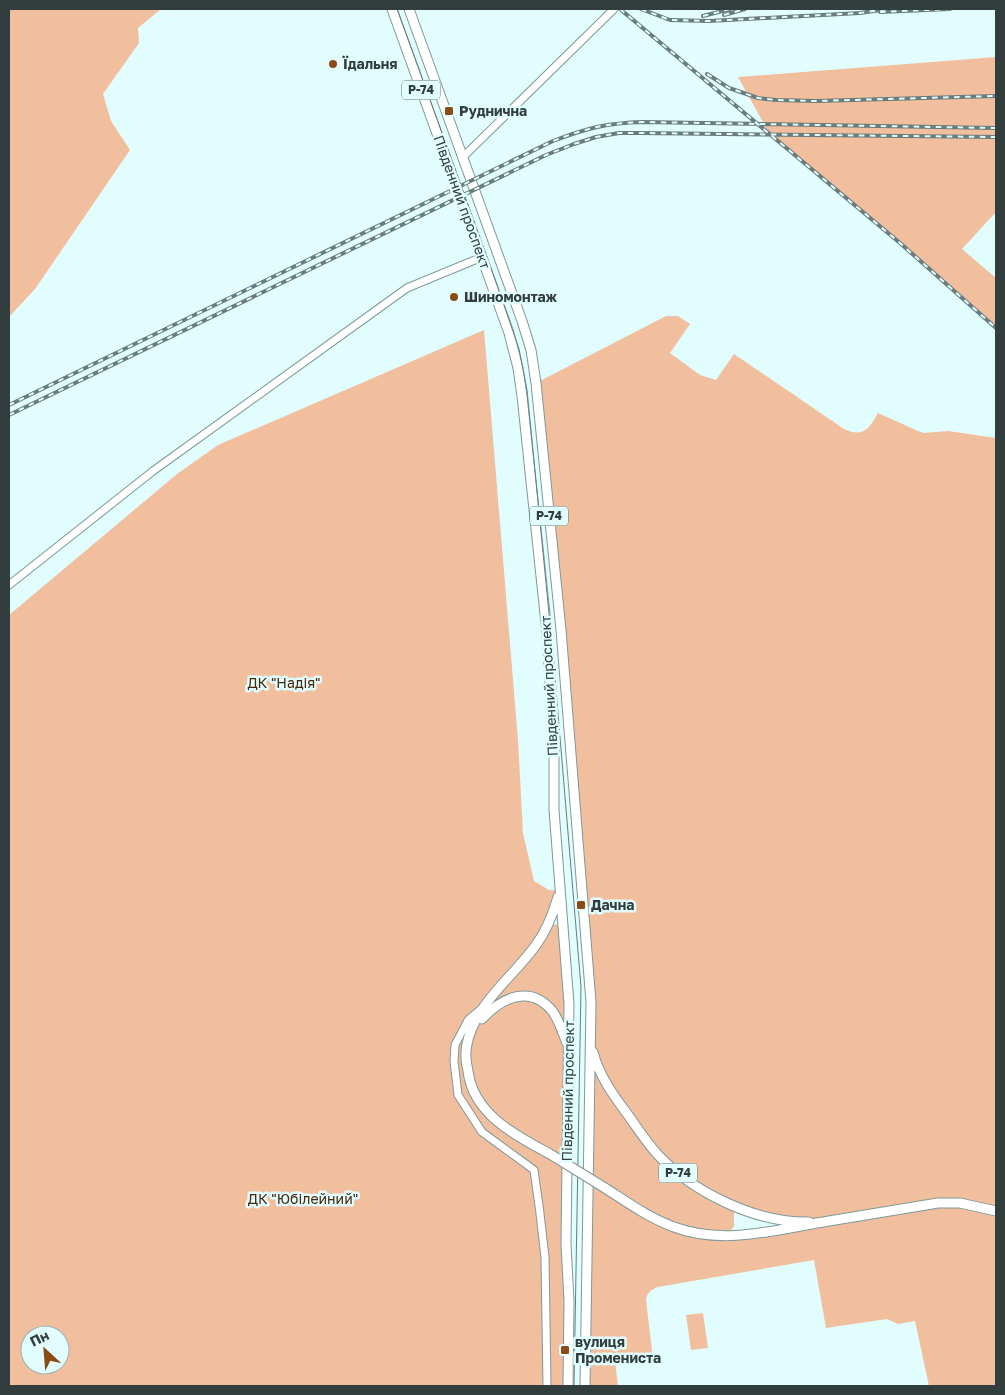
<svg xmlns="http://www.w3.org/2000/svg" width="1005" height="1395" font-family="'Golos Text',sans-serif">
  <rect width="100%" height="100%" fill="#e1fdfd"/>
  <path fill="#f1bf9e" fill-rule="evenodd" d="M 9,9 L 161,9 L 138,28 L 139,43 L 103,94 L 111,121 L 130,150 L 35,289 L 9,317 Z
    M 996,57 L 996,212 L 962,249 L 996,278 L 996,327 L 900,243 L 769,133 L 738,77 Z
    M 666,316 L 678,316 L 690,324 L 670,353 L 700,375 L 716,380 L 734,354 L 844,429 C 863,438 869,429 878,413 L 918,431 L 924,433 L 948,431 L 996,438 L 996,1386 L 929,1386 L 915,1321 L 898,1324 L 887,1319 L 826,1328 L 814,1260 L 658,1287 C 651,1290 647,1292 646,1300 L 653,1359 L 615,1361 L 618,1386 L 584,1386 L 591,1002 L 536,383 ZM 734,1206 L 805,1222 L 727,1236 L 734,1226 Z
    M 484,330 L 518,740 L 523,833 L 534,881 L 549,890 L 560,891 L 549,925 L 563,924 L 569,1004 L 568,1386 L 9,1386 L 9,615 L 177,474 L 218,445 ZM 30,1335 L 60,1335 L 60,1365 L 30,1365 Z
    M 703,1313 L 708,1348 L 691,1350 L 686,1315 Z"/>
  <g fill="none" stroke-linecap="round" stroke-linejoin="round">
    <defs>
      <path id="minor" d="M 462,158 L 614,9
        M 9,585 L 153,471 L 407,288 L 482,257
        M 480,1010 L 468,1020 L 455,1045 L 454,1061 L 458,1095 L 482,1132 L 534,1170 L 540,1213
        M 540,1214 L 545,1257 L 547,1386"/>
      <path id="major" d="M 392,9 L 509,333 L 518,368 L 522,396 L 547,633 L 554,750 L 554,810 L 569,1004 L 566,1244 L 569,1301 L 568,1386
        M 409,9 L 522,321 L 531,350 L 536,383 L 561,630 L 591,1002 L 585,1386
        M 482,1019 C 502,997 531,984 553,1012 C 560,1022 563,1034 568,1045
        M 593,1052 C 599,1076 614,1096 628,1115 C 638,1129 647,1143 658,1155 C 694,1193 756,1223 809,1222
        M 550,1154 C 516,1136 473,1114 468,1071 C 466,1063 465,1053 467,1044 C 475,1004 513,977 536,945 C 547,930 553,914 558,897
        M 605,1188 C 627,1202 649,1218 674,1227 C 724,1246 778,1229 829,1221 C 865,1215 901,1209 938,1203 L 960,1203 L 996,1211"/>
    </defs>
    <use href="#minor" stroke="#7f9999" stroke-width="9"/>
    <use href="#major" stroke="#7f9999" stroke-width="11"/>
    <use href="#minor" stroke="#fff" stroke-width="7"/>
    <use href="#major" stroke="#fff" stroke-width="9"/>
    <path stroke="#6b7c7d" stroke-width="1" d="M 397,9 L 495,279 L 519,349 L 527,390 L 553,654 L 581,987 L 574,1386"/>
    <defs>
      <path id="rail" d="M 620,9 L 900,243 L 996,328
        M 641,9 L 670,20 L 709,21 L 860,13 L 887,9
        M 880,12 L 950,9
        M 724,15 L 745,9
        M 703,16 L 730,9
        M 707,74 L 729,88 L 758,98 L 776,100 L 816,101 L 996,96
        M 9,405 L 553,141 C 587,128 607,123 643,122 L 996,128
        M 9,415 L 546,155 L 574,144 L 596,137 L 619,133 L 639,133 L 996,137"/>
    </defs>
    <use href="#rail" stroke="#6b7c7d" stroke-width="4"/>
    <use href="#rail" stroke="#e1fdfd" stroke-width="2" stroke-dasharray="5.5" stroke-linecap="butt"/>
    <defs>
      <path id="major-bridge" d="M 550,1154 L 605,1188"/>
    </defs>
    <use href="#major-bridge" stroke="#7f9999" stroke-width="11" stroke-linecap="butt"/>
    <use href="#major-bridge" stroke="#fff" stroke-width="9"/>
  </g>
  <g fill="#8b4b14" stroke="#e1fdfd" stroke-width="2">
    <circle cx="333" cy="64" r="5"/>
    <rect x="444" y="106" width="10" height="10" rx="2.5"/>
    <circle cx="454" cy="297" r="5"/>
    <rect x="576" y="900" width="10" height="10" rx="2.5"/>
    <rect x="560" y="1345" width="10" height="10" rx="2.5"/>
  </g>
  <g text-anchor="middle" stroke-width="5" stroke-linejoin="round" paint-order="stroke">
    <g fill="#e1fdfd" stroke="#677" stroke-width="1">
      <rect x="402" y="80.5" width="38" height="19" rx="4"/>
      <rect x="530" y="506.5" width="38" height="19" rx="4"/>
      <rect x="659" y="1163.5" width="38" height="19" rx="4"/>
    </g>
    <g font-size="12" font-weight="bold" fill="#323d3e">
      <text x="421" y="94">Р-74</text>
      <text x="549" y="520">Р-74</text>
      <text x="678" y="1177">Р-74</text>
    </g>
    <g font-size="14" font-weight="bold" fill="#323d3e" stroke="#e1fdfd" text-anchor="start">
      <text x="343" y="69">Їдальня</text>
      <text x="459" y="116">Руднична</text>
      <text x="464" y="302">Шиномонтаж</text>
      <text x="591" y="910">Дачна</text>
      <text x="575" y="1347">вулиця<tspan x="575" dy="16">Промениста</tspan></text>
    </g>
    <g font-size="14" fill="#323d3e" stroke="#e1fdfd">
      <text transform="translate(462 202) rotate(70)" y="5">Південний проспект</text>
      <text transform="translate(549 686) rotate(-93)" y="5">Південний проспект</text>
      <text transform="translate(568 1091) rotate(-89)" y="5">Південний проспект</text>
    </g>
    <g font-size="14" fill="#49270b" stroke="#e1fdfd">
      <text x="284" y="688">ДК "Надія"</text>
      <text x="303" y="1204">ДК "Юбілейний"</text>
    </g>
  </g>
  <rect width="1005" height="1395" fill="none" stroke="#323d3e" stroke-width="20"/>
  <g transform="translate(45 1350) rotate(334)"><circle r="24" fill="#e1fdfd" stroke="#9bb0b1"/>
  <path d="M0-4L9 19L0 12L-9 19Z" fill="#8b4b14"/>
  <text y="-8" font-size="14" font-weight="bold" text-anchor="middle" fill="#323d3e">Пн</text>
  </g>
</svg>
